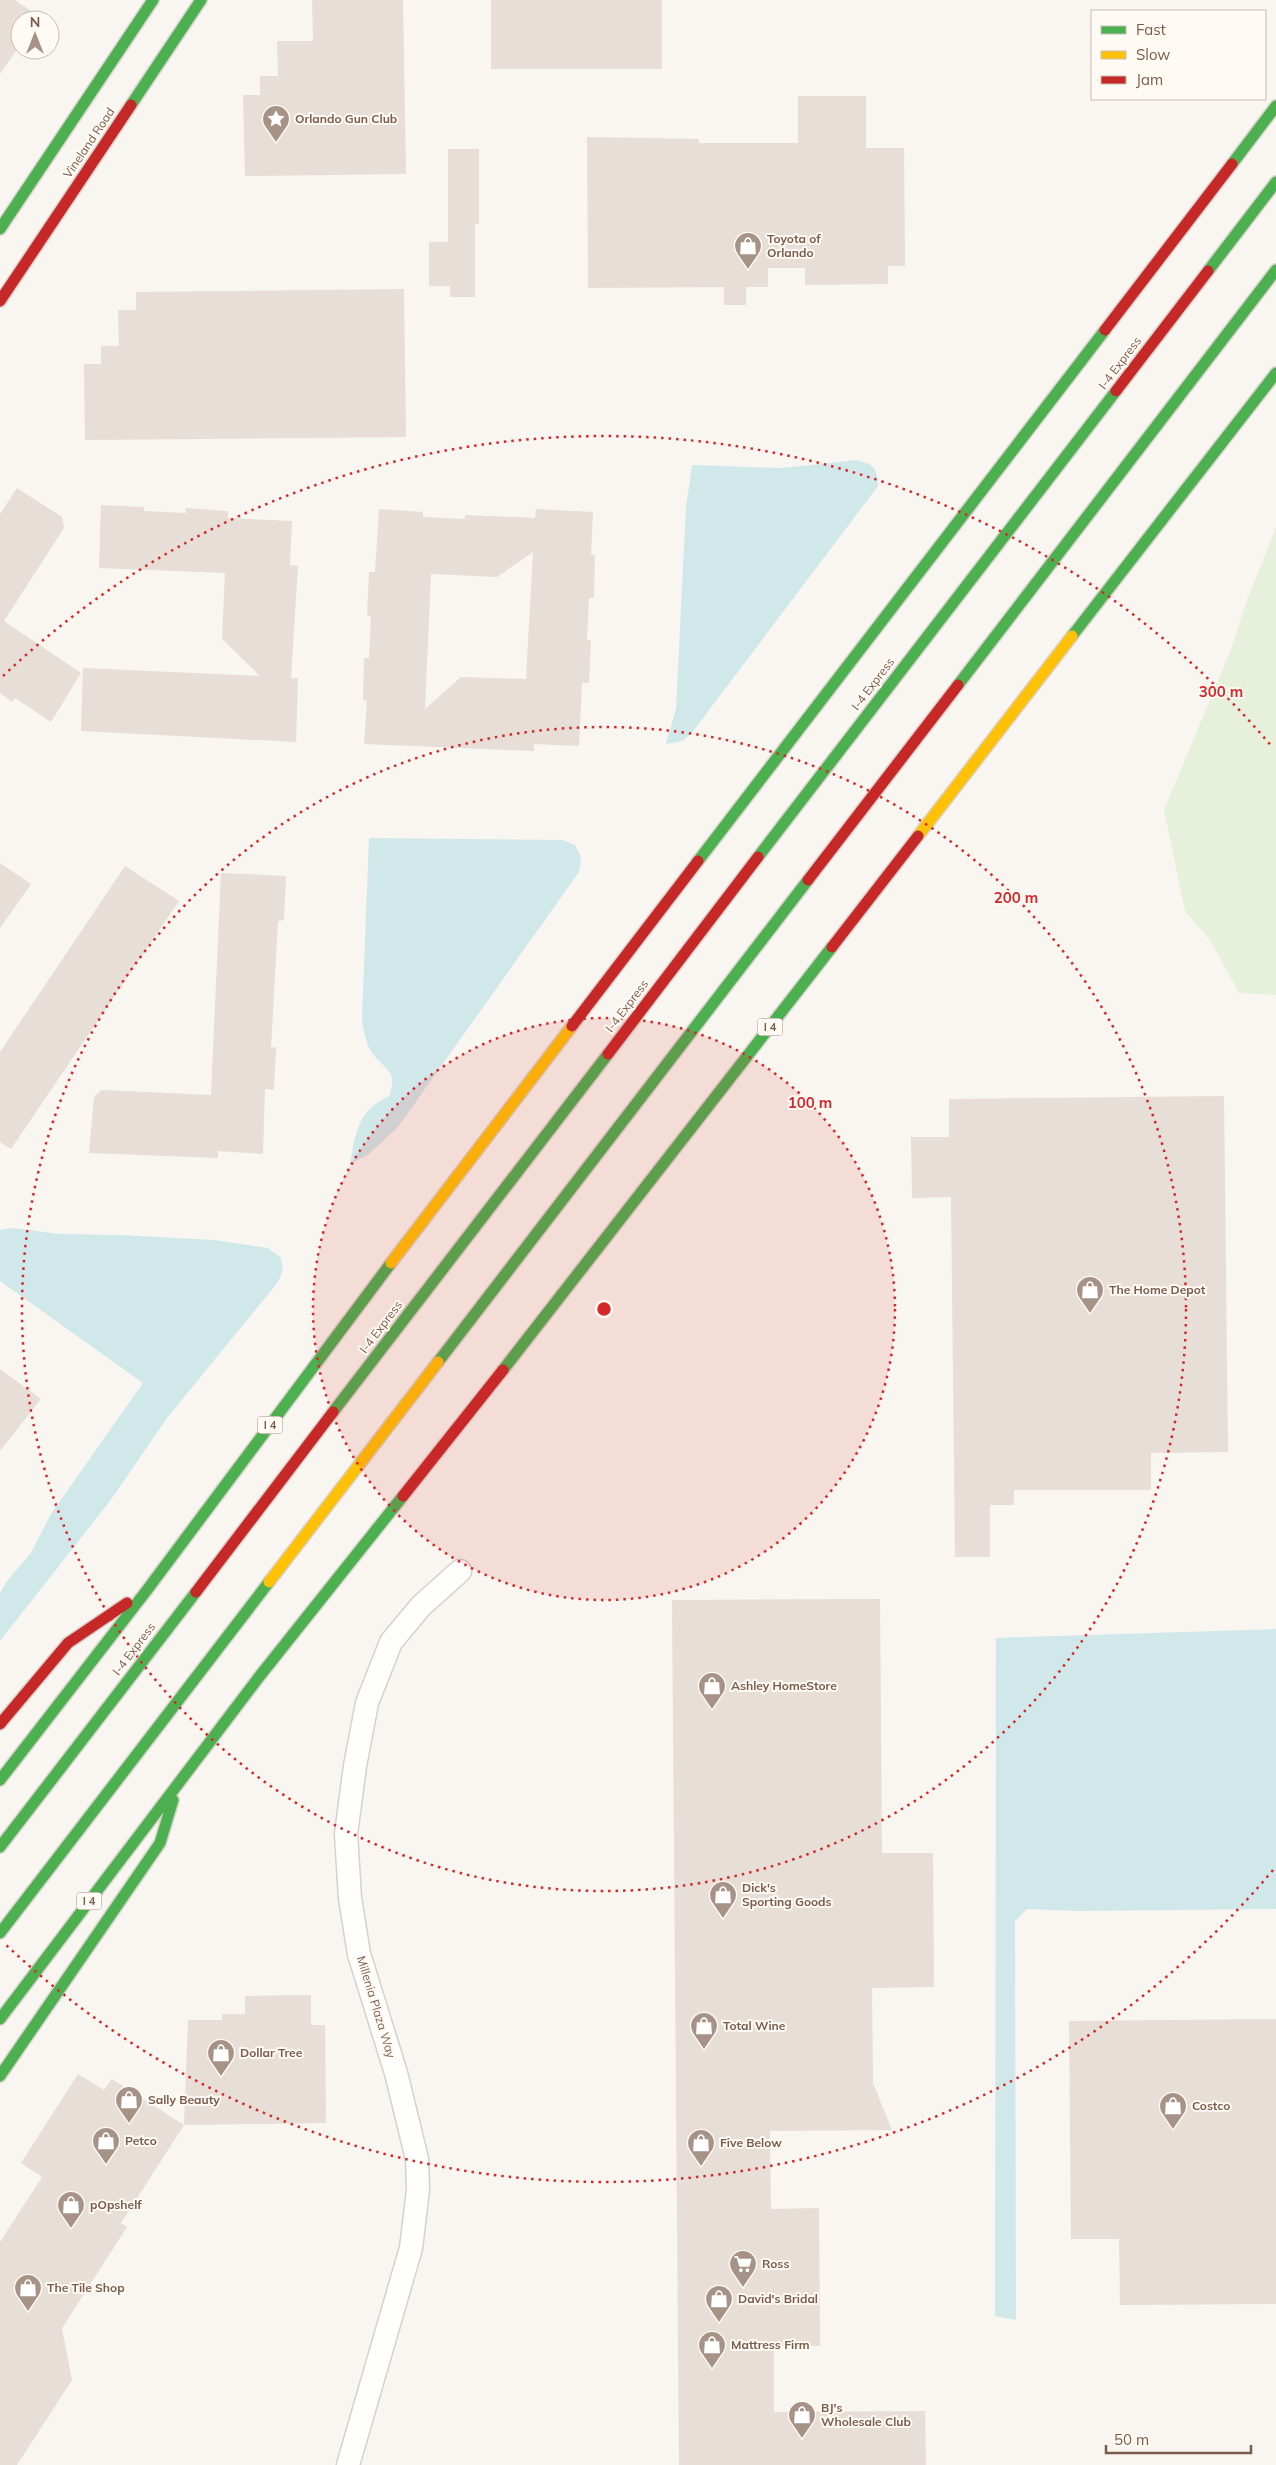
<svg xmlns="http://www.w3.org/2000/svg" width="1276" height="2465" font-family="Mulish,sans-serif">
  <rect width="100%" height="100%" fill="#f9f5f0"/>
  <path fill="#e7f0db" d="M 1276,527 L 1276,995 L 1239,993 L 1210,940 L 1185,911 L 1164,810 L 1232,647 L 1244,608 Z"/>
  <path fill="#d0e8ea" d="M 857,460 C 874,465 877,467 878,486 L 691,734 L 682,741 L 666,744 L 676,709 L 686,507 L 692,465 L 782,468 Z
    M 369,838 L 563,840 L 575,845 L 581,857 L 579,872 L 398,1127 L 369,1154 L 350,1164 C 356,1133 357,1111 389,1096 C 399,1071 385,1070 372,1053 C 365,1042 364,1031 362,1019 Z
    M 13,1228 L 60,1234 L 120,1235 L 214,1240 L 268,1248 L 281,1258 L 283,1270 L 278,1282 L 167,1418 L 110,1501 L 0,1641 L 0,1593 L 7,1581 L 31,1553 L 51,1514 L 143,1383 L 0,1281 L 0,1230 Z
    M 1276,1629 L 1276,1909 L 1077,1911 L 1027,1909 L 1015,1921 L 1016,2320 L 995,2316 L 996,1638 Z"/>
  <path fill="#e6ded7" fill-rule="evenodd" d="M 0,0 L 15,0 L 44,20 L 20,20 L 20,45 L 0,74 Z
    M 312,0 L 403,0 L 406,174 L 245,176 L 243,95 L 260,95 L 260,76 L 278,76 L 277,41 L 313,41 Z
    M 491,0 L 662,0 L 662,69 L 491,69 Z
    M 798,96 L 866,96 L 866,148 L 904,148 L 905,266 L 888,266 L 888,284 L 805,285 L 805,268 L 768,268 L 768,287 L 746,287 L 746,305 L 724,305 L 724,287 L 588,288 L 587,137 L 699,139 L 699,143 L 798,143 Z
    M 448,149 L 479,149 L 479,224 L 475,224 L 475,297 L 450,297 L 450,286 L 429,286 L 429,242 L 448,242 Z
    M 404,289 L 406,437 L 85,440 L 84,364 L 101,364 L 101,346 L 119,346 L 118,310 L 136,310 L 136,292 Z
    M 17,488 L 62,517 L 64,528 L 4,621 L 81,673 L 51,722 L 15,698 L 12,702 L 0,693 L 0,514 Z
    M 101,505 L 144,507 L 144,511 L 186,513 L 186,508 L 228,511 L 228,518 L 292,521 L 290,565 L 298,566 L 291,678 L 298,678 L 296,742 L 81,731 L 83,668 L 260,676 L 222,639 L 225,573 L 99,568 Z
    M 379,509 L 423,512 L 423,517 L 465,519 L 465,515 L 535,518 L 536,509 L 593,512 L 591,555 L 595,555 L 594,598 L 589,598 L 587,640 L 591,640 L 589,683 L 582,683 L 579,746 L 534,744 L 534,751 L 364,744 L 367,701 L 363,700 L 364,658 L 369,658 L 371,616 L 367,615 L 369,572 L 375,572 ZM 533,552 L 526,679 L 461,677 L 425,709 L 431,574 L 497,577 Z
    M 0,863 L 31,884 L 0,928 Z
    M 125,866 L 179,901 L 11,1149 L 0,1142 L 0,1052 Z
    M 221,873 L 286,876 L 284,920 L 278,921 L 271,1048 L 276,1047 L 274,1090 L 265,1089 L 263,1154 L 218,1151 L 218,1158 L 89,1153 L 94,1097 L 101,1090 L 211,1095 Z
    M 1224,1096 L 1228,1452 L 1151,1453 L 1151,1490 L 1014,1490 L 1014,1505 L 990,1505 L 990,1557 L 955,1557 L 951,1197 L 912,1198 L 911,1137 L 949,1137 L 949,1099 Z
    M 0,1369 L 41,1399 L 0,1451 Z
    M 880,1599 L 882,1853 L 933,1853 L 934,1987 L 872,1988 L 873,2083 L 892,2130 L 770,2131 L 771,2209 L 819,2208 L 820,2346 L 774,2346 L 774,2412 L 925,2411 L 926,2465 L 679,2465 L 672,1600 Z
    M 311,1995 L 311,2025 L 325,2025 L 326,2123 L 184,2125 L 188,2020 L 222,2020 L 222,2014 L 245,2014 L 245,1996 Z
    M 1276,2019 L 1276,2304 L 1120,2305 L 1119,2239 L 1071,2239 L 1069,2021 Z
    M 78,2074 L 104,2090 L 112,2079 L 184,2125 L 121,2223 L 127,2227 L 62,2328 L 72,2380 L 17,2465 L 0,2465 L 0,2242 L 42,2177 L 21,2163 Z"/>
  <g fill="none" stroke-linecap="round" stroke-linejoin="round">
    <defs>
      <path id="street" d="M 348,2465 L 411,2248 L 418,2190 L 417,2159 L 396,2073 L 359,1954 L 350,1898 L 346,1834 L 355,1766 L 367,1703 L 391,1642 L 421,1606 L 460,1571"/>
      <path id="fast" d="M 131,105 L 201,0
        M 1232,164 L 1276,106
        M 0,229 L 153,0
        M 1208,271 L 1276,182
        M 1072,636 L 1276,373
        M 958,685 L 1276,270
        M 758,857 L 1116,391
        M 698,861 L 1105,330
        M 438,1362 L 808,880
        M 503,1370 L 832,947
        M 333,1412 L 608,1054
        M 0,1780 L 147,1590 L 391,1263
        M 0,1847 L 196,1592
        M 0,1933 L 269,1582
        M 0,2019 L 259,1677 L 403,1496
        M 0,2076 L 160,1843 L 173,1800"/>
      <path id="slow" d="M 918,836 L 1072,636
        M 391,1263 L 572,1026
        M 269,1582 L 438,1362"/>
      <path id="jam" d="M 0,301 L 131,105
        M 1105,330 L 1232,164
        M 1116,391 L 1208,271
        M 808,880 L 958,685
        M 832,947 L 918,836
        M 572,1026 L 698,861
        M 608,1054 L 758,857
        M 403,1496 L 503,1370
        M 196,1592 L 333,1412
        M 0,1724 L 68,1643 L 127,1603"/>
    </defs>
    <use href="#street" stroke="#d7d1cb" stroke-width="25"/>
    <use href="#fast" stroke="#d9d2cb" stroke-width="14"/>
    <use href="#slow" stroke="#d9d2cb" stroke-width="14"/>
    <use href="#jam" stroke="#d9d2cb" stroke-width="14"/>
    <use href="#street" stroke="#fefefd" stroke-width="22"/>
    <use href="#fast" stroke="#4caf50" stroke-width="11"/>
    <use href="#slow" stroke="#ffc107" stroke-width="11"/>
    <use href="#jam" stroke="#c62828" stroke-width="11"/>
  </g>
  <circle cx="604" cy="1309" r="291" fill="#d62828" fill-opacity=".12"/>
  <g fill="none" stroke="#d62828" stroke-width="2.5" stroke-dasharray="2.5 5">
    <circle cx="604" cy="1309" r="291"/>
    <circle cx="604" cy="1309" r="582"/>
    <path d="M1273 1870A873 873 0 0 1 3 1942M3 676A873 873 0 0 1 1273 748"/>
  </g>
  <defs>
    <symbol id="sight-pin" viewBox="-11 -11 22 30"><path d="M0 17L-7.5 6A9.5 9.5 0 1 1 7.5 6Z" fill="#a69286" stroke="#fffaf3"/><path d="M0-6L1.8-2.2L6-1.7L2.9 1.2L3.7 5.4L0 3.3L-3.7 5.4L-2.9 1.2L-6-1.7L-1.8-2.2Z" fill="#fff"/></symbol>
    <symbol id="shop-pin" viewBox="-11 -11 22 30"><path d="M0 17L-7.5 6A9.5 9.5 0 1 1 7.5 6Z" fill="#a69286" stroke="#fffaf3"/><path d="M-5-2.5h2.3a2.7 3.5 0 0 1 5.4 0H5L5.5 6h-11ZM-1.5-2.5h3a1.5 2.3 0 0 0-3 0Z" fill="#fff"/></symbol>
    <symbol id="supermarket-pin" viewBox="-11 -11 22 30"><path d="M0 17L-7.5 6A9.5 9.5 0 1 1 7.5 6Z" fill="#a69286" stroke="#fffaf3"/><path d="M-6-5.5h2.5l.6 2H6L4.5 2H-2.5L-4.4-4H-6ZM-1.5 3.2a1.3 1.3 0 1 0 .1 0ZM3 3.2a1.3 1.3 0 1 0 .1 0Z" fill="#fff"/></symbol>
  </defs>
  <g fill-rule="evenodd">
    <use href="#sight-pin" x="260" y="103" width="32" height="43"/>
    <use href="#shop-pin" x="732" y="230" width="32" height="43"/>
    <use href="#shop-pin" x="1074" y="1274" width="32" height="43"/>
    <use href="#shop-pin" x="696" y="1670" width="32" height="43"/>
    <use href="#shop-pin" x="707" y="1879" width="32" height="43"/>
    <use href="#shop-pin" x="688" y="2010" width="32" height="43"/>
    <use href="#shop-pin" x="205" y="2037" width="32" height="43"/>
    <use href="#shop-pin" x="113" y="2084" width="32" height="43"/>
    <use href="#shop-pin" x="1157" y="2090" width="32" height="43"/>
    <use href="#shop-pin" x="90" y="2125" width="32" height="43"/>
    <use href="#shop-pin" x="685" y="2127" width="32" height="43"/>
    <use href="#shop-pin" x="55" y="2189" width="32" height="43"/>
    <use href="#supermarket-pin" x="727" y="2248" width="32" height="43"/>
    <use href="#shop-pin" x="12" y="2272" width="32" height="43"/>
    <use href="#shop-pin" x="703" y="2283" width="32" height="43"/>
    <use href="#shop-pin" x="696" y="2329" width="32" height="43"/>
    <use href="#shop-pin" x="786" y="2399" width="32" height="43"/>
  </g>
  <g text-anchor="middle" stroke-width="4" stroke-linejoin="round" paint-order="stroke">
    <g fill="#fffaf3" stroke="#a28b7f" stroke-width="1">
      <rect x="757.5" y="1018.5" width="25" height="17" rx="4"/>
      <rect x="257.5" y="1416.5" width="25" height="17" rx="4"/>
      <rect x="76.5" y="1892.5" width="25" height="17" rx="4"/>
    </g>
    <g font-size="11" font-weight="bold" fill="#7a5c4d">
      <text x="770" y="1031">I 4</text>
      <text x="270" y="1429">I 4</text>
      <text x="89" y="1905">I 4</text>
    </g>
    <g font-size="12" font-weight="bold" fill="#7a5c4d" stroke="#fffaf3" text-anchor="start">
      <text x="295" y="123">Orlando Gun Club</text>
      <text x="767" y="243">Toyota of<tspan x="767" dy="14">Orlando</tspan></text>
      <text x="1109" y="1294">The Home Depot</text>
      <text x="731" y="1690">Ashley HomeStore</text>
      <text x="742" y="1892">Dick's<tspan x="742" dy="14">Sporting Goods</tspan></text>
      <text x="723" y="2030">Total Wine</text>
      <text x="240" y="2057">Dollar Tree</text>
      <text x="148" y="2104">Sally Beauty</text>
      <text x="1192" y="2110">Costco</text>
      <text x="125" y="2145">Petco</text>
      <text x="720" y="2147">Five Below</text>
      <text x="90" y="2209">pOpshelf</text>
      <text x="762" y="2268">Ross</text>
      <text x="47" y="2292">The Tile Shop</text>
      <text x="738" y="2303">David's Bridal</text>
      <text x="731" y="2349">Mattress Firm</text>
      <text x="821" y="2412">BJ's<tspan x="821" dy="14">Wholesale Club</tspan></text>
    </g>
    <g font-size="12" fill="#7a5c4d" stroke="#fffaf3">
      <text transform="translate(89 143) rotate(-56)" y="4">Vineland Road</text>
      <text transform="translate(1120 363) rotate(-53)" y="4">I-4 Express</text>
      <text transform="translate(873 684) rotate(-53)" y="4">I-4 Express</text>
      <text transform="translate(627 1006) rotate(-53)" y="4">I-4 Express</text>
      <text transform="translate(381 1327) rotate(-53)" y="4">I-4 Express</text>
      <text transform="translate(134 1649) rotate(-53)" y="4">I-4 Express</text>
      <text transform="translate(376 2007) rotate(73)" y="4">Millenia Plaza Way</text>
    </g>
  </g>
  <circle cx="604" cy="1309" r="8" fill="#d62828" stroke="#fffaf3" stroke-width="2.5"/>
  <g font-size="15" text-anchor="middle" font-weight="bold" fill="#d62828" stroke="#fffaf3" stroke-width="4" stroke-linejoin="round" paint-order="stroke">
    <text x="1221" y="697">300 m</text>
    <text x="1016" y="903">200 m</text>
    <text x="810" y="1108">100 m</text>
  </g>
  <rect x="1091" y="10" width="175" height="90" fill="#fffaf3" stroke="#cabbb1"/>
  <rect x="1101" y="26" width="25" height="8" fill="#4caf50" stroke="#cabbb1"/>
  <text x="1136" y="35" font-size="15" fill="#7a5c4d">Fast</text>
  <rect x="1101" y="51" width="25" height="8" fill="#ffc107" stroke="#cabbb1"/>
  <text x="1136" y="60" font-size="15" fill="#7a5c4d">Slow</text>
  <rect x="1101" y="76" width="25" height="8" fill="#c62828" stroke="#cabbb1"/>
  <text x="1136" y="85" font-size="15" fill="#7a5c4d">Jam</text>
  <g transform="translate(35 35)"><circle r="24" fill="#fffaf3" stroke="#cabbb1"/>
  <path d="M0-4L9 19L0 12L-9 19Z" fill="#a69286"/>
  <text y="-8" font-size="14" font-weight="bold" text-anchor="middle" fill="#7a5c4d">N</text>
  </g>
  <path d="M1106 2445v8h145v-8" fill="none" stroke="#7a5c4d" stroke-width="2.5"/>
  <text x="1114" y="2445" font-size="15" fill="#7a5c4d" stroke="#fffaf3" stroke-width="4" paint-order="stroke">50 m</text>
</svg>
